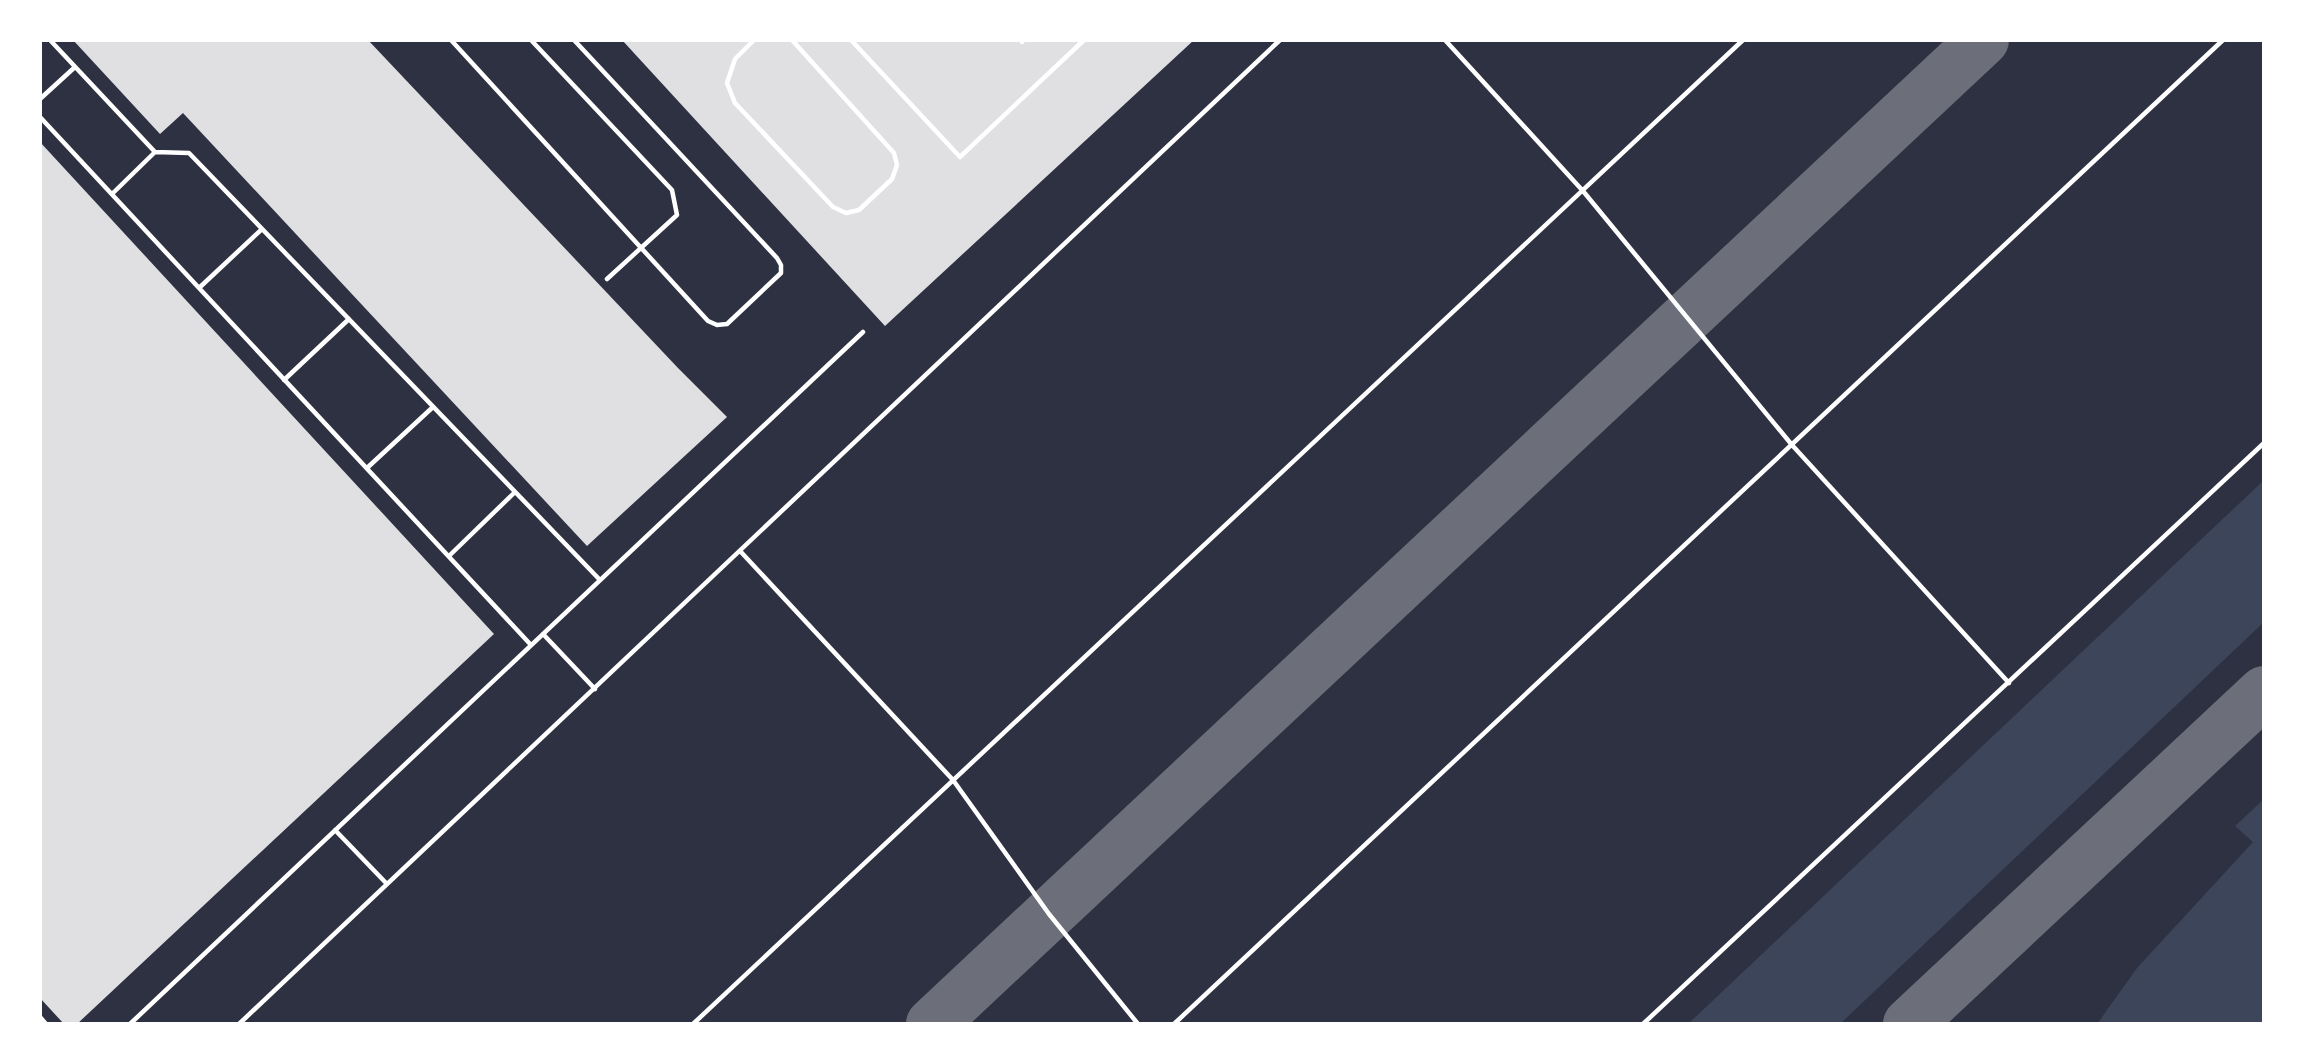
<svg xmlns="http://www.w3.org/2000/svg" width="2304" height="1064" font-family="'Nunito Sans',sans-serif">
  <rect width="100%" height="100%" fill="#2d3142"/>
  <path fill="#3c4559" d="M 2264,480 L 2264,622 L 1840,1024 L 1688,1024 Z
    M 2264,799 L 2264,1024 L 2097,1024 L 2137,968 L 2253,842 L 2235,826 Z"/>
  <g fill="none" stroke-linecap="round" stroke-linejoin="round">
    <path stroke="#6c6f7a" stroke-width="52" d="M 932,1024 L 1983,40
      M 1909,1024 L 2264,692"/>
  </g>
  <path fill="#e0e0e3" d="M 73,40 L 368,40 L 678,368 L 727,417 L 587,546 L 183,113 L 160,134 Z
    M 622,40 L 1194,40 L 885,326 Z
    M 40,142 L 494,634 L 77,1024 L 64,1024 L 40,998 Z"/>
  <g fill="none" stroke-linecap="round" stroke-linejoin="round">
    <path stroke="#fff" stroke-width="4.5" d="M 50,40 L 155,152 L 189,153 L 600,580
      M 451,40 L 708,321 L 717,325 L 727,324 L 781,273 L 781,265 L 777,258 L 574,40
      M 531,40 L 672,190 L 677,215 L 607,279
      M 754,40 L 735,59 L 727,83 L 735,103 L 833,207 L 846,213 L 859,210 L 892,179 L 897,165 L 894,153 L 792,40
      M 851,40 L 960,157 L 1084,40
      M 1021,40 L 1022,42
      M 1445,40 L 1583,191 L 1792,445 L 2009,683
      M 40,99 L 75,67
      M 40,117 L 531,645
      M 112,194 L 155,152
      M 199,288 L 262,229
      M 284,380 L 349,319
      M 367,468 L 433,407
      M 741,552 L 953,780 L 1049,914 L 1138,1024
      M 449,556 L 515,492
      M 543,634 L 595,689
      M 335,830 L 387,884
      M 40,1017 L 46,1024
      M 130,1024 L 863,332
      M 239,1024 L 1280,40
      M 693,1024 L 1743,40
      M 1174,1024 L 2223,40
      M 1643,1024 L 2264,443"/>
  </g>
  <rect width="2304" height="1064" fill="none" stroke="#ffffff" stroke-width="84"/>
</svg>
